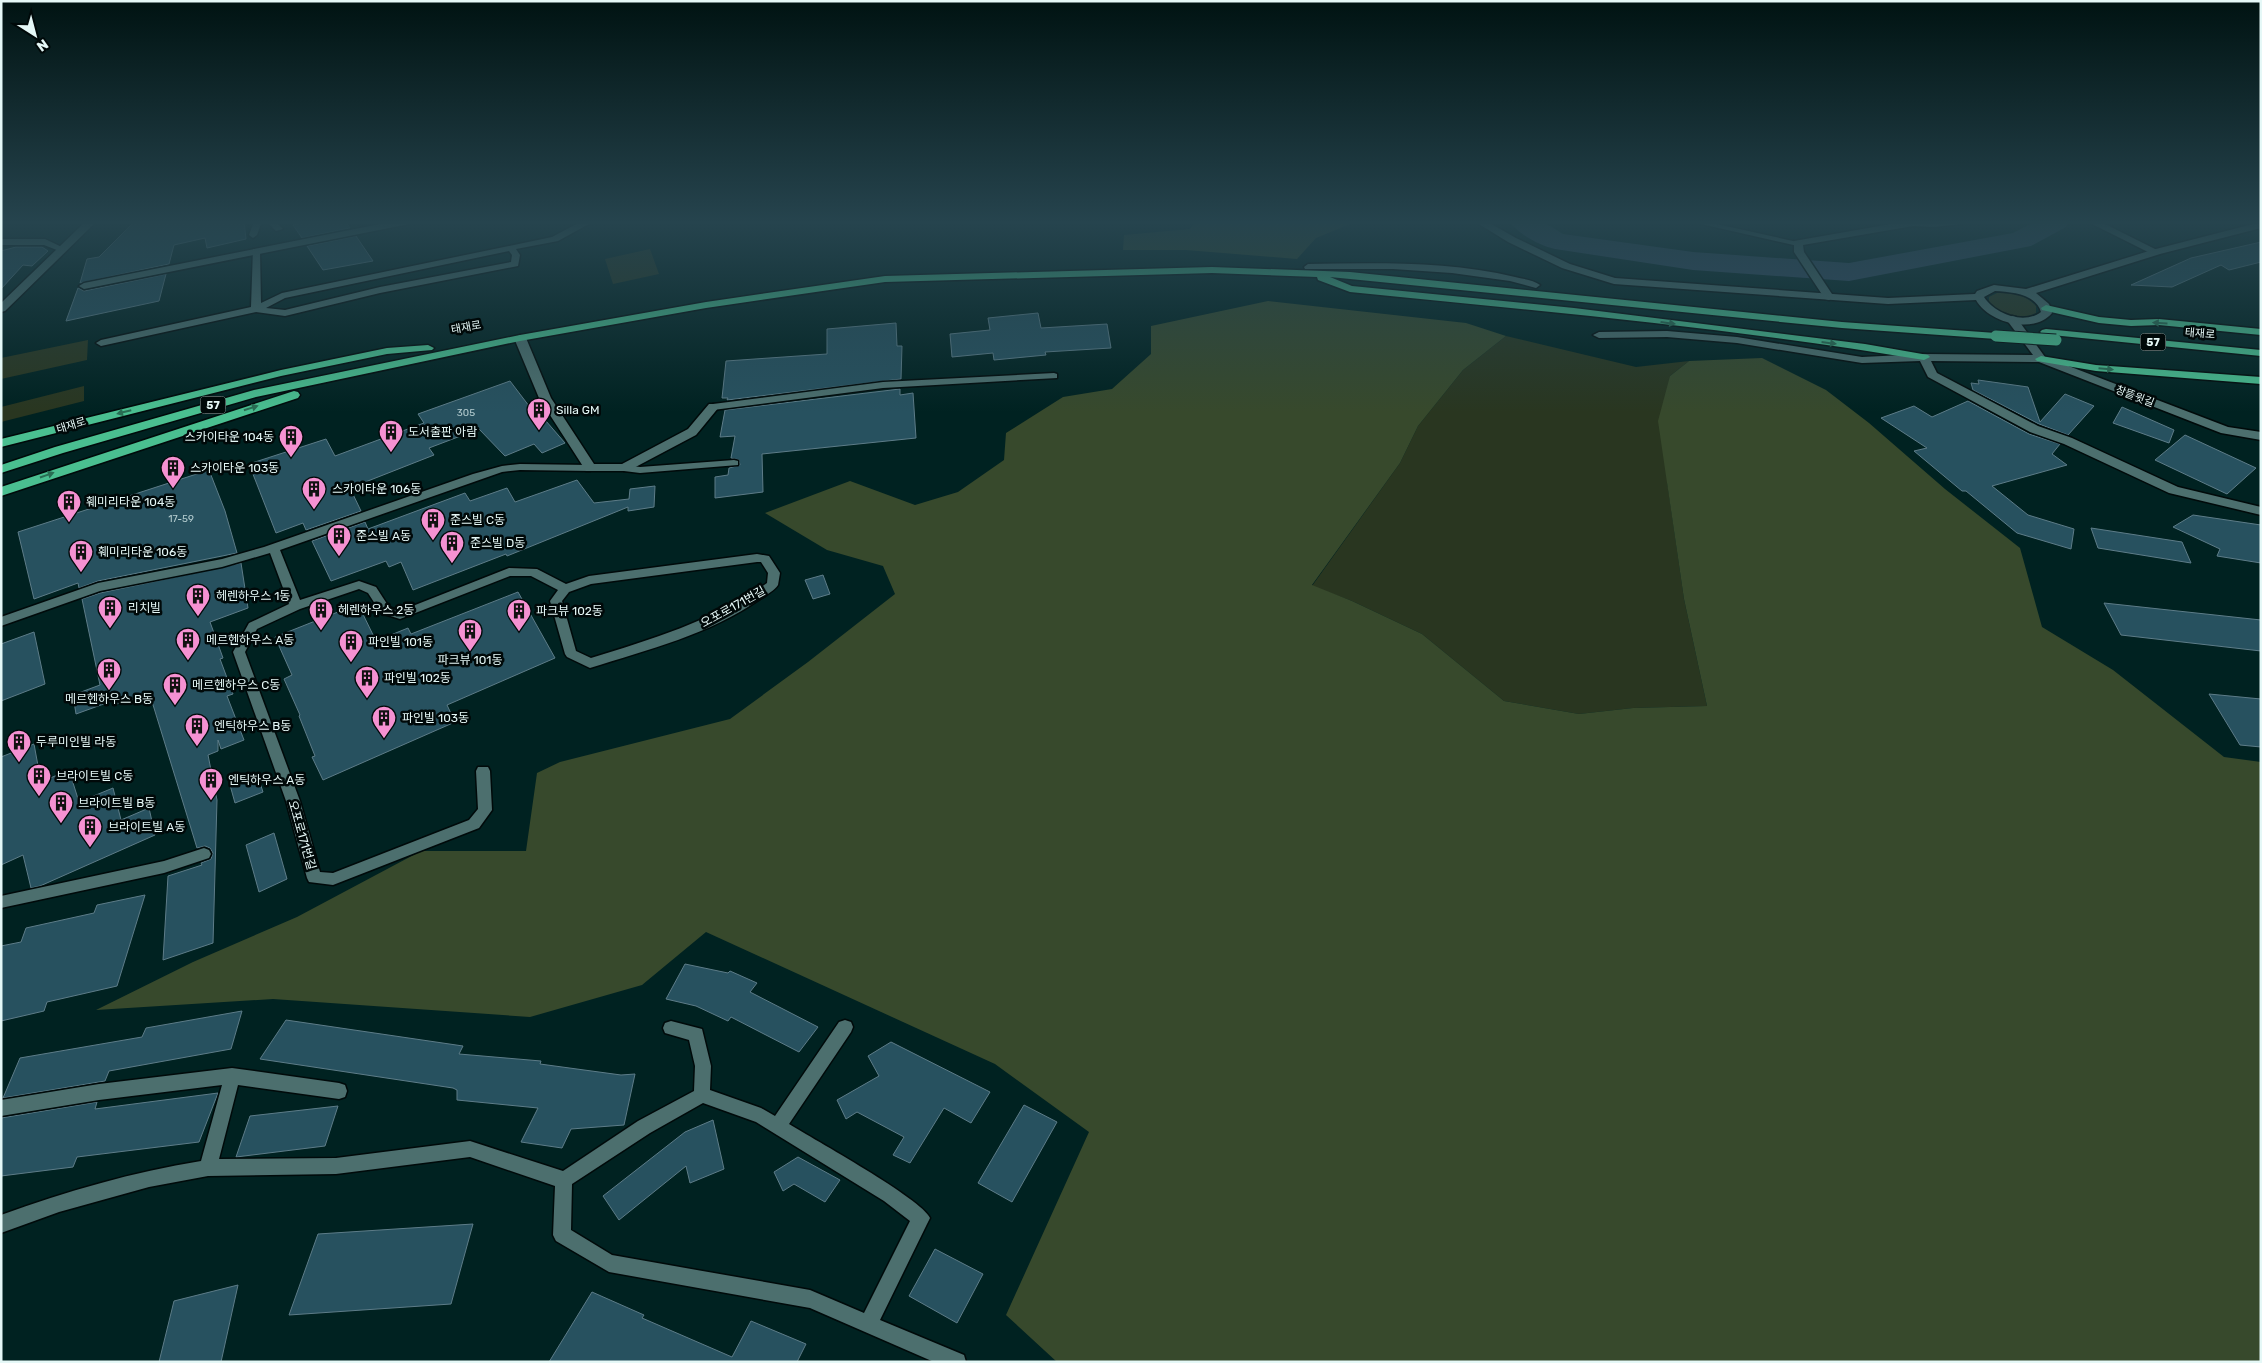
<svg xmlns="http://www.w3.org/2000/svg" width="2262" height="1363" font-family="Rubik,'Noto Sans KR',sans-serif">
  <rect width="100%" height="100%" fill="#002221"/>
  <path fill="#293620" d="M 650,249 L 659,274 L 613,284 L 605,259 Z
    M 1997,293 C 2011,292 2026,295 2036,306 L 2036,313 C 2022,320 1997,315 1989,301 L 1989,297 Z
    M 1506,336 L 1636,367 L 1689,361 L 1670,376 L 1667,481 L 1684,599 L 1707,706 L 1633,708 L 1579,714 L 1504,701 L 1422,634 L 1352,601 L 1312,586 L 1400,463 L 1418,426 L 1463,370 Z
    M 88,340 L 87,360 L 1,379 L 1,358 Z
    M 84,386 L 84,401 L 1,422 L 1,407 Z"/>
  <path fill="#37492c" d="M 1195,221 L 1363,221 L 1350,224 L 1316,238 L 1297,259 L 1186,250 L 1123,250 L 1124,235 L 1190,229 Z
    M 1268,301 L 1466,323 L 1506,336 L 1463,370 L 1418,426 L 1400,463 L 1312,585 L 1352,601 L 1422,634 L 1504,701 L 1579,714 L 1633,708 L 1707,706 L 1684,599 L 1658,421 L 1670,376 L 1689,361 L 1762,358 L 1826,390 L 1869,423 L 1945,489 L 2020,548 L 2042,627 L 2113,670 L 2224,757 L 2261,762 L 2261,1362 L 1057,1362 L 1006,1315 L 1089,1132 L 995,1064 L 706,932 L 642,985 L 530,1017 L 273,999 L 96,1010 L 193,962 L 297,917 L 421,851 L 526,851 L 537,773 L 560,762 L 730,719 L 808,662 L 895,594 L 883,566 L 827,550 L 765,513 L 850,481 L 915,505 L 958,492 L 1004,460 L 1006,433 L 1063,397 L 1112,389 L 1151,354 L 1151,326 Z"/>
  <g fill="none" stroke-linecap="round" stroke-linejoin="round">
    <path fill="#354c66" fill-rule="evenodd" d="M 1509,221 L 1542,221 L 1563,234 L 1693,252 L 1849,263 L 2013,233 L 2036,221 L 2070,221 L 2066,227 L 2031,246 L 1849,281 L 1693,270 L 1555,249 C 1540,246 1518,234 1509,221 Z"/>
  </g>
  <path fill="#27515f" stroke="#5d7c88" d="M 135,221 L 244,221 L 246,239 L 207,248 L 205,238 L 174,245 L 169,264 L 80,283 L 87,259 L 99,257 Z
    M 307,221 L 345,221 L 350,228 L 302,238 L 293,225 Z
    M 356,236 L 373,261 L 323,270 L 307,246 Z
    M 2261,242 L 2261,262 L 2229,270 L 2221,265 L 2172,287 L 2131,285 L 2191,258 Z
    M 16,247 L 42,247 L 48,251 L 32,266 L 23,265 L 1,289 L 1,251 Z
    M 166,274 L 159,301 L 66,321 L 78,288 L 84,291 Z
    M 1038,313 L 1041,328 L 1107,324 L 1111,348 L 1045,352 L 1046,355 L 994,360 L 993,353 L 952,357 L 950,334 L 990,330 L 988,318 Z
    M 896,323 L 897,346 L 902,346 L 901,379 L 727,400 L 728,398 L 722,398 L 726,361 L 827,354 L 827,329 Z
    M 1978,380 L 2028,387 L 2040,422 L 2065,394 L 2094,406 L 2068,435 L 2039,424 L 1973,390 L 1971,383 L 1979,384 Z
    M 510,381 L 542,423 L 546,421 L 565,443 L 542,453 L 534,444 L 505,456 L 479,429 L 429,448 L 434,455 L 350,488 L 361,511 L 306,530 L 303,523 L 276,533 L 249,464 L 326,439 L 335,456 L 424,423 L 418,414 Z
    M 900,389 L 900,395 L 913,393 L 916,438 L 762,454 L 763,492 L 715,498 L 715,477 L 728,475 L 729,468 L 740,465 L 739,460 L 731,458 L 735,436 L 720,437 L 725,410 Z
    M 1968,401 L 2029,434 L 2060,444 L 2052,454 L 2067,465 L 1992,486 L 2028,515 L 2074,529 L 2071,549 L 2017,533 L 1966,491 L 1962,491 L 1914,451 L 1927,448 L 1881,418 L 1914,406 L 1932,417 Z
    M 2122,407 L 2174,430 L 2169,443 L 2113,423 Z
    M 2185,435 L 2256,468 L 2227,494 L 2155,460 Z
    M 209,470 L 225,511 L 237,553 L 98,581 L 79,588 L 78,583 L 34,599 L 18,532 Z
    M 577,480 L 594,503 L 629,499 L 630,489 L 655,486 L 654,507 L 628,511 L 628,507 L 507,556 L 506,554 L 413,590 L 401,562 L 389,567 L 386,561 L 331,581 L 312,541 L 365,522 L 368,529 L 465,493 L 470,501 L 507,488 L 515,502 Z
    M 2193,515 L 2261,525 L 2261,563 L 2217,556 L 2220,549 L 2173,527 Z
    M 2091,528 L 2182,542 L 2191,563 L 2098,548 Z
    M 241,563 L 248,608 L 210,622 L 223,658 L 220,659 L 233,694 L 227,696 L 244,740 L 221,749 L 218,740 L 218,751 L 208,755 L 217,800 L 213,943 L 163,960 L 168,876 L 202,865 L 201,863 L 211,859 L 213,853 L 210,848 L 205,846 L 197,848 L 150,695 L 113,705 L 112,701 L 76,714 L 73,695 L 100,685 L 82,599 L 100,593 Z
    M 823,575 L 830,594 L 813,599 L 805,580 Z
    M 518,592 L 555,658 L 447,705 L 455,722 L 323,780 L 312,757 L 315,756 L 299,716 L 300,715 L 284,679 L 292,675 L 275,637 L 358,604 L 376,641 L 408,628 L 411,634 Z
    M 2104,603 L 2261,620 L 2261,651 L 2121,635 Z
    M 34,632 L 45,684 L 1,701 L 1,644 Z
    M 2209,694 L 2261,699 L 2261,747 L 2240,745 Z
    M 34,744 L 41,782 L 69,770 L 79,802 L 113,788 L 121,820 L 149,808 L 155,835 L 40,886 L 31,888 L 23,855 L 1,865 L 1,757 Z
    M 257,774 L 263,792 L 235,803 L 230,785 Z
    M 274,833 L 287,879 L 259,892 L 246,845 Z
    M 145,895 L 117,986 L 47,1002 L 44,1011 L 1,1021 L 1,946 L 21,942 L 26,928 L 94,913 L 97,905 Z
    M 685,964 L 728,973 L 730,971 L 757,983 L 750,992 L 818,1027 L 799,1052 L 731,1017 L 728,1021 L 696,1006 L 666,999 Z
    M 242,1011 L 231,1049 L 109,1071 L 105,1081 L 3,1098 L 20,1058 L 142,1037 L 146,1028 Z
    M 286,1020 L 463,1046 L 459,1054 L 541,1061 L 540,1064 L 621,1075 L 635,1074 L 624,1125 L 571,1129 L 562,1148 L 521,1142 L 538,1108 L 457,1100 L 457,1090 L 453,1088 L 260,1059 Z
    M 891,1042 L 990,1092 L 971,1123 L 944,1108 L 910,1163 L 893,1155 L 904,1137 L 857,1112 L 846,1119 L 837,1100 L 879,1076 L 868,1056 Z
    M 218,1093 L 199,1142 L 77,1157 L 73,1167 L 1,1176 L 1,1118 L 97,1102 L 95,1109 Z
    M 1024,1105 L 1057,1122 L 1012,1202 L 978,1183 Z
    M 338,1106 L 325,1146 L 236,1157 L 250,1116 Z
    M 713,1120 L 724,1169 L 690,1183 L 686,1166 L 619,1220 L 603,1196 L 685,1132 Z
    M 798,1157 L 840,1180 L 825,1202 L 794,1184 L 783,1191 L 774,1172 Z
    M 473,1224 L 451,1304 L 289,1315 L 318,1234 Z
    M 935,1249 L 983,1274 L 957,1323 L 909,1296 Z
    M 238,1285 L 221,1362 L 159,1362 L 174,1301 Z
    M 592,1292 L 644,1315 L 642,1318 L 732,1357 L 751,1321 L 806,1344 L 797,1362 L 549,1362 Z"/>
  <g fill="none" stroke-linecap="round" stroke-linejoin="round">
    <defs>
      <path id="lane" d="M 254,221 L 262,221 L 257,235 L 253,238 L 249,235 Z
        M 266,221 L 275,221 L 283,229 L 276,231 Z
        M 582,221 L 600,221 L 587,225 L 558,241 L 516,249 L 520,255 L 518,266 L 380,293 L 285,316 L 256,312 L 101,346 L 96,343 L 101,340 L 251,307 L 253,249 L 260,251 L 261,303 L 282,293 L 552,237 ZM 509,251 L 512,255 L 511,262 L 380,287 L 285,310 L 266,308 L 285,298 Z
        M 1688,221 L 1703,221 L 1802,243 L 1798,246 Z
        M 1,239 L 45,239 L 66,249 L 62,252 L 44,245 L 1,245 Z
        M 1308,264 C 1376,263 1448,261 1515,277 C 1523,279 1534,280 1540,285 L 1536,288 L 1510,281 L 1452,273 L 1393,269 L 1305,269 L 1304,267 Z
        M 1054,373 L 1057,374 L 1057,378 L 883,388 L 713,410 L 708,407 L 713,404 L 883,382 Z
        M 734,460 L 738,461 L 738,465 L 640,473 L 624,471 L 619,468 L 624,465 L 640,467 Z
        M 520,464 L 590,465 L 595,468 L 590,471 L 520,470 L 502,472 L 280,550 L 300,600 L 359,581 L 376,587 L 389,607 L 400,611 L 509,568 L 537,569 L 566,584 L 589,576 L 757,554 L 769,556 L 780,573 L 778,585 C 774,591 766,595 760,599 C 711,634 647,650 590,668 L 567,657 L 565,654 L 550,601 L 558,590 L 531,576 L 510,576 L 400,619 L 381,613 L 368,593 L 359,589 L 300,609 L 257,629 L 245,652 L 300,801 L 320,872 L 333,873 L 469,820 L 478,809 L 476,771 L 478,767 L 488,767 L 490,771 L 492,810 L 479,828 L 333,885 L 309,882 L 307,878 L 286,801 L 233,652 L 249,623 L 289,604 L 270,553 L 222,567 L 100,591 L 1,626 L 1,617 L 98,583 L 222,559 L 264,547 L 473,474 L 502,466 ZM 757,562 L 761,562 L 768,573 L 767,583 C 713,621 653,639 591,658 L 576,651 L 562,601 L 569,592 L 591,584 Z
        M 204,848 L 209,850 L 211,854 L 209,858 L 164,873 L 1,908 L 1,896 L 164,861 Z
        M 845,1020 L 851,1022 L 853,1027 L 851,1032 L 789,1124 C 813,1139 922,1199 930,1218 L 927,1224 L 880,1320 L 964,1355 L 966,1362 L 934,1362 L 810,1308 L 609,1272 L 556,1241 L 553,1235 L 555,1186 L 470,1157 L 336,1174 L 208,1176 L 149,1187 L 59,1212 L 1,1233 L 1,1215 C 67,1191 133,1172 201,1161 L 222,1085 L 99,1100 L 1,1116 L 1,1100 L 99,1084 L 232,1068 L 339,1083 L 345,1085 L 347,1091 L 345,1097 L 339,1099 L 238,1085 L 219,1159 L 336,1158 L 470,1141 L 563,1171 L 638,1121 L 694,1091 L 695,1066 L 689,1040 L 665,1033 L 663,1028 L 665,1023 L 671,1021 L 702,1029 L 711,1066 L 710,1090 L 761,1108 L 775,1116 L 839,1022 ZM 703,1103 L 756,1122 L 884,1201 L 910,1221 L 864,1313 L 810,1290 L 612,1255 L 571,1230 L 572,1184 L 650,1133 Z"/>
      <path id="street" d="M 86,221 L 97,221 L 5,311 L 1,312 L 1,303 Z
        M 395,221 L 414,221 L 409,224 L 84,289 L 79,286 L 84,283 Z
        M 1908,221 L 1966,221 L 1961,224 L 1934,227 L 1913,226 L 1803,245 L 1804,252 L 1834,297 L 1829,300 L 1825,299 L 1794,252 L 1794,241 Z
        M 2086,221 L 2099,221 L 2161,252 L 2160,254 L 2152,254 Z
        M 2012,316 L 2016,317 L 2045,357 L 2228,427 L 2261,432 L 2261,440 L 2221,433 L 2039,362 L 1931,361 L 1937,373 L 2038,426 L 2072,438 L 2178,487 L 2261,507 L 2261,515 L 2169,493 L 2064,444 L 2030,432 L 1928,377 L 1920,361 L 1862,363 L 1737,343 L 1667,337 L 1599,338 L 1593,335 L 1599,332 L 1667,331 L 1737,337 L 1862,357 L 1924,354 L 2033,355 L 2006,319 Z
        M 520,335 L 526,338 L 551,398 L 594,464 L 622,464 L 688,429 L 709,404 L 717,404 L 719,407 L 696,435 L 628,471 L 586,471 L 539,398 L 514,338 Z"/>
      <path id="secondary" d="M 1474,221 L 1486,221 L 1516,238 L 1570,264 L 1615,278 L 1888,298 L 1975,294 L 1977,291 L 1994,285 L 2026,289 L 2152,250 L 2261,222 L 2261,228 L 2160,254 L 2036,293 L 2049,304 L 2052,313 C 2034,335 1989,323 1976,300 L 1888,304 L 1614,284 L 1562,268 L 1508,242 ZM 1995,291 C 2012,292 2036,294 2041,312 C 2024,325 1995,314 1984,297 Z"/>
      <path id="highway" d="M 1212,267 L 1350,272 L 1842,322 L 1996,333 L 2002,336 L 1996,339 L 1842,328 L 1330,277 L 1352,286 L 1574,308 L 1865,344 L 1928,355 L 1930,357 L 1924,360 C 1734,328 1541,311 1350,292 L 1318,280 L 1317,277 L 1212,273 L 885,282 L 706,308 L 520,341 L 256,397 L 63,453 L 1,473 L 1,465 L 55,447 L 254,390 L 520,335 L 706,302 L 885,276 Z
        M 2046,305 L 2099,317 L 2131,320 L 2159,319 L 2261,329 L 2261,335 L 2159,325 L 2131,326 L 2099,323 L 2042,310 L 2041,308 Z
        M 2046,329 L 2261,350 L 2261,356 L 2042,334 L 2040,332 L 2042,330 Z
        M 428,345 L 434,348 L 432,350 L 387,354 L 281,376 L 1,447 L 1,439 L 281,370 L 387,348 Z
        M 2041,356 L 2096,365 L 2261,377 L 2261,384 L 2096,371 L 2037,361 L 2035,359 Z
        M 294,391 L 298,392 L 300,395 L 298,398 L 1,496 L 1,487 Z"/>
    </defs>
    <use href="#lane" stroke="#000a0a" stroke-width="3"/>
    <use href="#street" stroke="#000a0a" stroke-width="3"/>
    <use href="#secondary" stroke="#000a0a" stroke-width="3"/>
    <use href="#highway" stroke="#000a0a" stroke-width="3"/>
    <use href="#lane" fill="#4c6f6e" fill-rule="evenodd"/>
    <use href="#street" fill="#4c6f6e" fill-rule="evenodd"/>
    <use href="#secondary" fill="#4c6f6e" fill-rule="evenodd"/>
    <use href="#highway" fill="#4abf90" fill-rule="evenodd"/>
    <defs>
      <path id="highway-bridge" d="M 1996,336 L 2056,340"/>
    </defs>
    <use href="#highway-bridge" stroke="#000a0a" stroke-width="13" stroke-linecap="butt"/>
    <use href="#highway-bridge" stroke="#4abf90" stroke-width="11"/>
  </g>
  <defs><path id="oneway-solid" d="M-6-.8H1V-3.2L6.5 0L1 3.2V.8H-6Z" transform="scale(1.25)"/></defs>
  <g fill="#296d53">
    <use href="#oneway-solid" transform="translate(1668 323) rotate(7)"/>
    <use href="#oneway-solid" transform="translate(2160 323) rotate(-177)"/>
    <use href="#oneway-solid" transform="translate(1829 343) rotate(7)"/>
    <use href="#oneway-solid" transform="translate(2106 369) rotate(5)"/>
    <use href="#oneway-solid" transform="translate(251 408) rotate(-18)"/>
    <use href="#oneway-solid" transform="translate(124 412) rotate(166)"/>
    <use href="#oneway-solid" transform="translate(47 475) rotate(-19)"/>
  </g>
  <linearGradient id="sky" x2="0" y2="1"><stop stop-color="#001312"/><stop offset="0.54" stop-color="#26444e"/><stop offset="1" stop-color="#26444e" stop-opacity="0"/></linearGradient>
  <rect width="2262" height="412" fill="url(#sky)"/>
  <defs>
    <symbol id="building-pin" viewBox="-11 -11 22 30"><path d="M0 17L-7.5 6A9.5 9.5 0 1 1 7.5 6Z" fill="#f591d2" stroke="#000909"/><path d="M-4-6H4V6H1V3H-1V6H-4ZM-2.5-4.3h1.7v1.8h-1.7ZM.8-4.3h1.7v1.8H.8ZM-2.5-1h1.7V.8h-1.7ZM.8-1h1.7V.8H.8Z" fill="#111"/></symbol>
  </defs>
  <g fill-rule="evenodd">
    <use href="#building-pin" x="525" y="396" width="28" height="38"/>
    <use href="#building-pin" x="377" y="418" width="28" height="38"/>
    <use href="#building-pin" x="277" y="423" width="28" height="38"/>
    <use href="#building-pin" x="159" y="454" width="28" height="38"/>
    <use href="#building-pin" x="300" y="475" width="28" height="38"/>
    <use href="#building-pin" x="55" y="488" width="28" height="38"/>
    <use href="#building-pin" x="419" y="506" width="28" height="38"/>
    <use href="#building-pin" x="325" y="522" width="28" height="38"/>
    <use href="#building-pin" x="438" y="529" width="28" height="38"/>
    <use href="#building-pin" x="67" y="538" width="28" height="38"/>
    <use href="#building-pin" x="184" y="582" width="28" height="38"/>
    <use href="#building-pin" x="96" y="594" width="28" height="38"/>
    <use href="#building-pin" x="307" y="596" width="28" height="38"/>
    <use href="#building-pin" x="505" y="597" width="28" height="38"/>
    <use href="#building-pin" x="456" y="617" width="28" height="38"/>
    <use href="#building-pin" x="174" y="626" width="28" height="38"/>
    <use href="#building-pin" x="337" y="628" width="28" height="38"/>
    <use href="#building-pin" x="95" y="656" width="28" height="38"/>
    <use href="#building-pin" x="353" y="664" width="28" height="38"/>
    <use href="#building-pin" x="161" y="671" width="28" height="38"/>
    <use href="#building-pin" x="370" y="704" width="28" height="38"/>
    <use href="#building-pin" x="183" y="712" width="28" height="38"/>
    <use href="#building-pin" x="5" y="728" width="28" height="38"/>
    <use href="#building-pin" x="25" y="762" width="28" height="38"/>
    <use href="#building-pin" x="197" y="766" width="28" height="38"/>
    <use href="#building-pin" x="47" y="789" width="28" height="38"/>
    <use href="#building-pin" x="76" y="813" width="28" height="38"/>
  </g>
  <g text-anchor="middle" stroke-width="5" stroke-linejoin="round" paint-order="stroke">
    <g font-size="10" fill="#b6ced1">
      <text x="466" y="416">305</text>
      <text x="181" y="522">17-59</text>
    </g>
    <g font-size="11" fill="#e5f8f7" stroke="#000909">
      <text transform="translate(466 327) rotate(-10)" y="4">태재로</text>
      <text transform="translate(2200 333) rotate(5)" y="4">태재로</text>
      <text transform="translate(2135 396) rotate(21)" y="4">창뜰윗길</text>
      <text transform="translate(71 425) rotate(-17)" y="4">태재로</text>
    </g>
    <g fill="#000909" stroke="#a0b0b0" stroke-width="1">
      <rect x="2140.5" y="333.5" width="25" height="17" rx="4"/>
      <rect x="200.5" y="396.5" width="25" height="17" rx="4"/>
    </g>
    <g font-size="11" font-weight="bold" fill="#e5f8f7">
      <text x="2153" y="346">57</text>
      <text x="213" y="409">57</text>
    </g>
    <g font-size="12" fill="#e5f8f7" stroke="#000909" text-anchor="start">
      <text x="556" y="414">Silla GM</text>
      <text x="408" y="436">도서출판 아람</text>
      <text x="274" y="441" text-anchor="end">스카이타운 104동</text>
      <text x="190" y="472">스카이타운 103동</text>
      <text x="332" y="493">스카이타운 106동</text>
      <text x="86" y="506">훼미리타운 104동</text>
      <text x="450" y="524">준스빌 C동</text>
      <text x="356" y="540">준스빌 A동</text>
      <text x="470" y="547">준스빌 D동</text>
      <text x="98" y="556">훼미리타운 106동</text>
      <text x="216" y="600">헤렌하우스 1동</text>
      <text x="128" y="612">리치빌</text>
      <text x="338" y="614">헤렌하우스 2동</text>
      <text x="536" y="615">파크뷰 102동</text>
      <text x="206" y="644">메르헨하우스 A동</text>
      <text x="368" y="646">파인빌 101동</text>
      <text x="470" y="664" text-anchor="middle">파크뷰 101동</text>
      <text x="384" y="682">파인빌 102동</text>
      <text x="192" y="689">메르헨하우스 C동</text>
      <text x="109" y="703" text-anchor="middle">메르헨하우스 B동</text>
      <text x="402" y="722">파인빌 103동</text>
      <text x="214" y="730">엔틱하우스 B동</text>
      <text x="36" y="746">두루미인빌 라동</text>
      <text x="56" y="780">브라이트빌 C동</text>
      <text x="228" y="784">엔틱하우스 A동</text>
      <text x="78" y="807">브라이트빌 B동</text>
      <text x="108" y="831">브라이트빌 A동</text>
    </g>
    <g font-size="12" fill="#e5f8f7" stroke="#000909">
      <text transform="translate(733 607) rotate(-29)" y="4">오포로171번길</text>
      <text transform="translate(302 835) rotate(74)" y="4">오포로171번길</text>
    </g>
  </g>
  <rect width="2262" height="1363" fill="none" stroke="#e5f8f7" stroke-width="5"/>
  <g transform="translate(35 35) rotate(144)" stroke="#000909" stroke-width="4" paint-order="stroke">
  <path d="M0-4L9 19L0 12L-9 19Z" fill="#e5f8f7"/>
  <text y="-8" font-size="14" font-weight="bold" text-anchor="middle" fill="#e5f8f7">N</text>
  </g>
</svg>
